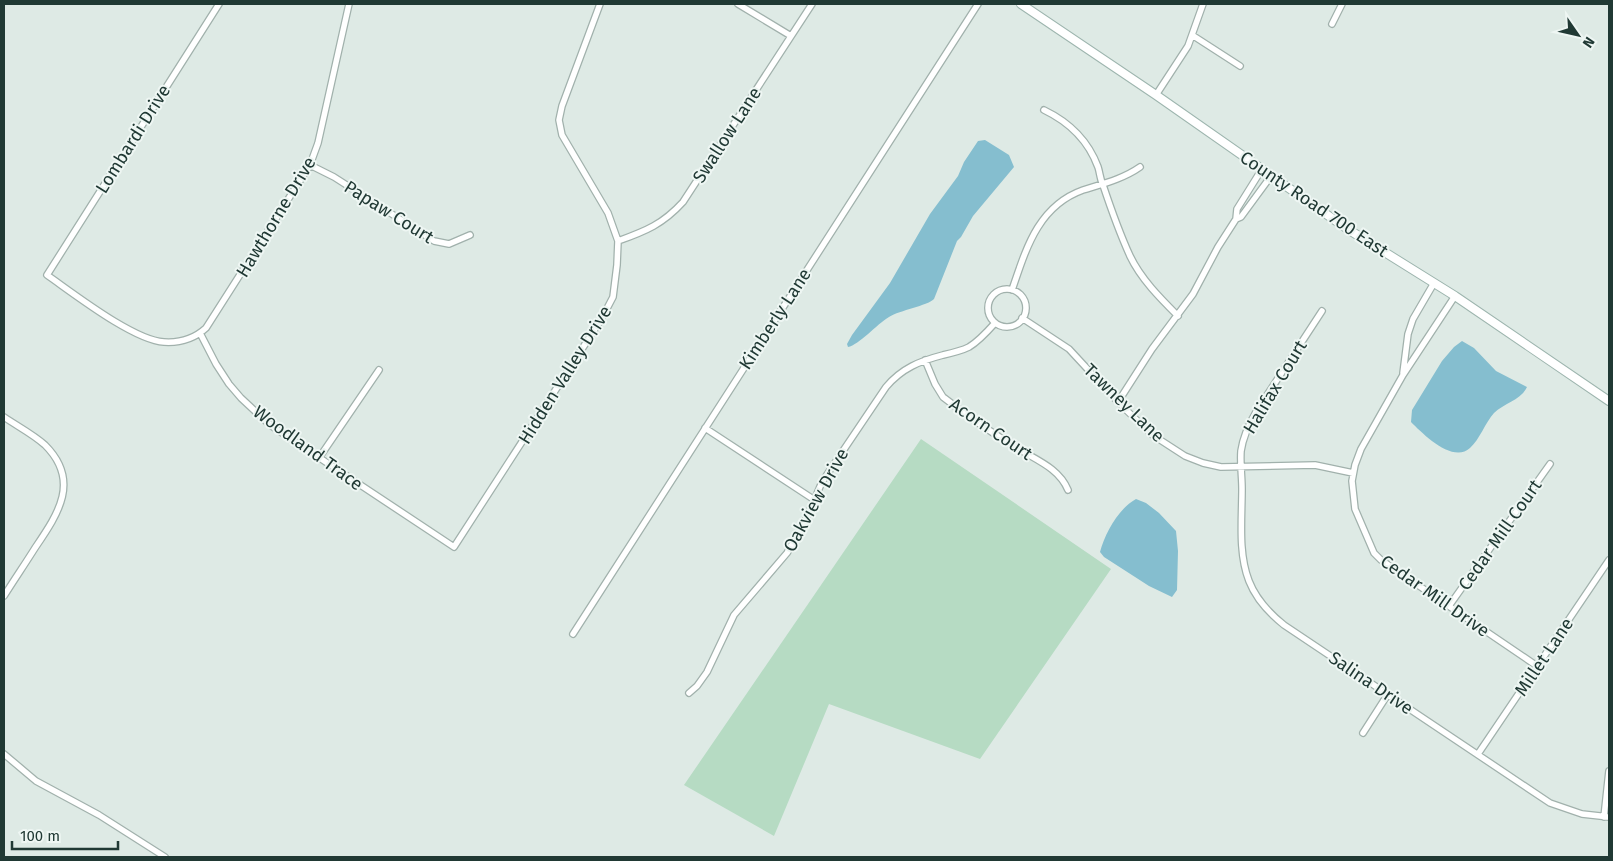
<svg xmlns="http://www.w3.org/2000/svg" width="1613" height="861" font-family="'Fira Sans',sans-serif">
  <rect width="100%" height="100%" fill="#deeae5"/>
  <path fill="#b6dbc3" d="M 921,439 L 1111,569 L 980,759 L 829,704 L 774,836 L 684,785 Z"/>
  <path fill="#85becf" d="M 985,140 L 1009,155 L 1014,167 L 973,216 L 961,237 L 957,241 L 934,299 C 927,306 900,310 889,317 C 877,324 859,345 848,347 L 847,344 L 852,335 L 890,283 L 930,214 L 958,176 L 964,162 L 978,141 Z
    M 1462,341 L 1474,348 L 1496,371 L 1527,387 C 1521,400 1504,403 1494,413 C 1485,423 1480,439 1470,448 C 1453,464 1423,434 1411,422 L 1412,410 L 1442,361 L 1454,347 Z
    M 1136,499 L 1146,503 L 1159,513 L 1176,531 L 1178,551 L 1177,590 L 1172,597 L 1149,586 L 1104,557 L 1100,552 C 1105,533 1119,508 1136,499 Z"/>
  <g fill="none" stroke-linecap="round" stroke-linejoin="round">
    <defs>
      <path id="street" d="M 219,4 L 47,275 C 73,293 133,340 164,342 C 180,343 194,339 206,328 L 310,165 L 318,143 L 349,4
        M 738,4 L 791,36
        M 1332,24 L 1342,4
        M 1192,35 L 1240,66
        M 1156,95 L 1188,46 L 1203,4
        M 1044,110 C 1069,122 1088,140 1098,167 C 1100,173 1100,179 1103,185 C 1111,209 1120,234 1130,256 C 1141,279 1160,298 1178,316
        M 310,165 L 334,177 L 434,241 L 449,244 L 470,235
        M 1236,219 L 1241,217 L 1271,176
        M 618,241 C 646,231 663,224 683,202 L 812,4
        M988 308a19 19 0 1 1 38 0a19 19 0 1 1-38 0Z
        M 1012,290 C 1026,249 1038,206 1083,190 C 1102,184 1123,179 1140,167
        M 1455,296 L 1403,375 L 1361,449 L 1355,465 L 1352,481 L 1355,509 L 1374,553 L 1381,560 L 1537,666
        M 1322,311 L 1256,412 C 1249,424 1243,437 1241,451 C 1240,464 1242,476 1242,489 C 1242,519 1238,553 1249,581 C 1256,599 1269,613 1284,625 L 1550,803 L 1582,814 L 1609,817
        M 1022,318 L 1069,349 L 1118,402 L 1151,434 L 1185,456 L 1203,463 L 1221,467 L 1315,465 L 1353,473
        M 200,333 L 216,364 L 229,384 L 241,398 L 270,425 L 454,547 L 602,318 L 613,297 L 617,265 L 618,241 L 608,213 L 562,135 L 559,120 L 562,106 L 600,4
        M 925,360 L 935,384 L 943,397 C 966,415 992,433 1017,448 C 1036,460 1059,468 1068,490
        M 1403,373 L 1408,334 L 1413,319 L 1434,283
        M 1118,402 L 1152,349 L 1193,294 L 1218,247 L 1236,219 L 1237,209 L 1262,169
        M 4,417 C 17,426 33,434 45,445 C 81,481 58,514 35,548 C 25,564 14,580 4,596
        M 705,428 L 813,499
        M 319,458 L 379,370
        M 1449,606 L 1550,464
        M 573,634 L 978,4
        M 689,693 L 697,686 L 707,672 L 734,615 L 787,553 L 803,526 L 822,482 L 886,387 C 902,368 920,361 943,355 C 952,353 961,351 969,347 C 979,341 987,332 995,323
        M 1363,733 L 1388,694
        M 4,754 L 36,781 L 99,815 L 165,857
        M 1478,754 L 1609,560
        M 1604,817 L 1609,771"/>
      <path id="secondary" d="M 1021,4 L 1156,95 L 1346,228 L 1455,296 L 1609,401"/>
    </defs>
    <use href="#street" stroke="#a1b1ac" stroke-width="8"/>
    <use href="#secondary" stroke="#9db5ae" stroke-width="10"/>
    <use href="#street" stroke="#fff" stroke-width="5.5"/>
    <use href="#secondary" stroke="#fff" stroke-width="8"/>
  </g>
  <g text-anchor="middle" stroke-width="4" stroke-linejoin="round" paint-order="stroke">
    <g font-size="18" fill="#203934" stroke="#eef6f3">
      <text transform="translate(727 135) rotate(-57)" y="6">Swallow Lane</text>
      <text transform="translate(133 139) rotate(-58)" y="6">Lombardi Drive</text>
      <text transform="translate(1314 204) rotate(34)" y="6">County Road 700 East</text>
      <text transform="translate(389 212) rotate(32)" y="6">Papaw Court</text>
      <text transform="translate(276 217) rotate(-59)" y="6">Hawthorne Drive</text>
      <text transform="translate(775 319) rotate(-57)" y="6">Kimberly Lane</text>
      <text transform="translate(565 375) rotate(-58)" y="6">Hidden Valley Drive</text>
      <text transform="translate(1275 387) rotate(-59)" y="6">Halifax Court</text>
      <text transform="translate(1124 403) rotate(44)" y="6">Tawney Lane</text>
      <text transform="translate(991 429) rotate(34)" y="6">Acorn Court</text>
      <text transform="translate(308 448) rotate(36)" y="6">Woodland Trace</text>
      <text transform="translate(816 500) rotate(-61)" y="6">Oakview Drive</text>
      <text transform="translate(1500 535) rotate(-55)" y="6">Cedar Mill Court</text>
      <text transform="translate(1435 596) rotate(35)" y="6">Cedar Mill Drive</text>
      <text transform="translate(1544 657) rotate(-56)" y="6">Millet Lane</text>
      <text transform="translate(1371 683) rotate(34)" y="6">Salina Drive</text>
    </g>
  </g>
  <rect width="1613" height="861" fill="none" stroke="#203934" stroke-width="10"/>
  <g transform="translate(1578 35) rotate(124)" stroke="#eef6f3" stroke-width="4" paint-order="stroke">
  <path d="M0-4L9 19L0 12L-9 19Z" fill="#203934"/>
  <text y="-8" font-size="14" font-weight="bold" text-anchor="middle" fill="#203934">N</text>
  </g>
  <path d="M12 841v8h106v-8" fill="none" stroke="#203934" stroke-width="2.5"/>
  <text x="20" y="841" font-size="15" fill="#203934" stroke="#eef6f3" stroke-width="4" paint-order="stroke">100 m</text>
</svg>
